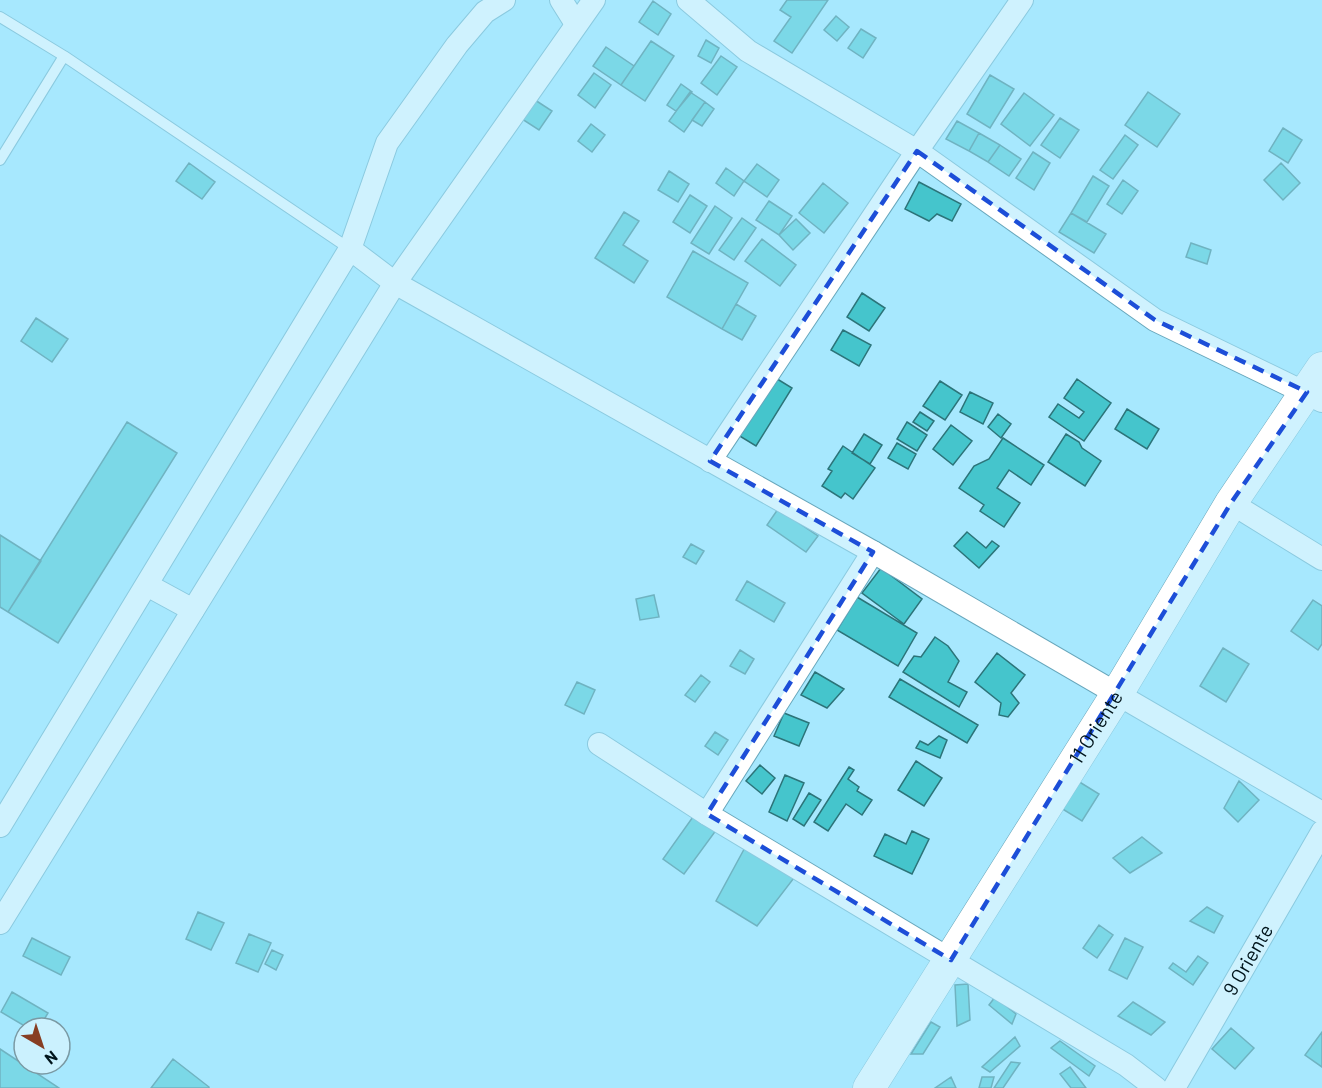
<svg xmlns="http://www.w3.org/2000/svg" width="1322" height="1088" font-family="Barlow,sans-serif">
  <rect width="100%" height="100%" fill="#a7e8fe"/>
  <path fill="#45c5cc" stroke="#2c7479" stroke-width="1.5" d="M 787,0 L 828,0 L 792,53 L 774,41 L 791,17 L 780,10 Z
    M 653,1 L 671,14 L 658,35 L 639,22 Z
    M 836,16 L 849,27 L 837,41 L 824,30 Z
    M 861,29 L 876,38 L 863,58 L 848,48 Z
    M 706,40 L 719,48 L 711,63 L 698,56 Z
    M 651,41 L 674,56 L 645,101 L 621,85 Z
    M 606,47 L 634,66 L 621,85 L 593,66 Z
    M 721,56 L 737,67 L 717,95 L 701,83 Z
    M 594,73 L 611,85 L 595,108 L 578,95 Z
    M 990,75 L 1014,89 L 990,128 L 967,114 Z
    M 681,84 L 692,92 L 676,111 L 667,105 Z
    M 690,92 L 705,102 L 684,132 L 669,121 Z
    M 1148,92 L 1180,114 L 1157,147 L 1125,125 Z
    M 1024,93 L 1054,115 L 1030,146 L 1001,124 Z
    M 535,100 L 552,111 L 539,130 L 522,119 Z
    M 705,102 L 714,109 L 702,126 L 692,120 Z
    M 1060,118 L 1079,130 L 1060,158 L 1041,145 Z
    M 957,121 L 979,133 L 969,151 L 946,139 Z
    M 591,124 L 605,135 L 592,152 L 578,141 Z
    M 1283,128 L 1302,140 L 1288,163 L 1269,151 Z
    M 979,133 L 1000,145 L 988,162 L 969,151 Z
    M 1125,135 L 1138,145 L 1113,179 L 1100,170 Z
    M 1000,145 L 1021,159 L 1009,176 L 988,162 Z
    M 1033,152 L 1050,163 L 1034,190 L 1016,178 Z
    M 189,163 L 215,182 L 202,199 L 176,181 Z
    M 1281,163 L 1300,183 L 1283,200 L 1264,180 Z
    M 757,164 L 779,180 L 767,197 L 744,181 Z
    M 726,168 L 744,181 L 734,196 L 716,183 Z
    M 669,171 L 689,184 L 678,202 L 658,190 Z
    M 1093,176 L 1109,186 L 1087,222 L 1071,213 Z
    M 1123,180 L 1138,191 L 1122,214 L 1107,204 Z
    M 919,182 L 961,204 L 952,221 L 937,214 L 929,221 L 905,209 Z
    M 823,183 L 848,203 L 824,233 L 799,213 Z
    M 690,195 L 707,206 L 690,233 L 673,222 Z
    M 769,201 L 792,216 L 779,235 L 756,220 Z
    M 715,206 L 732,218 L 709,254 L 691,243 Z
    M 624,212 L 639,221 L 623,245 L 648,261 L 634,283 L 595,258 Z
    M 1071,213 L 1106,234 L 1094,253 L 1059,232 Z
    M 742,218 L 756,228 L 734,260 L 719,250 Z
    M 796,219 L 810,233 L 793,250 L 779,235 Z
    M 762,239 L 796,265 L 780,286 L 745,261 Z
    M 1191,243 L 1211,250 L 1207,264 L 1186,257 Z
    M 693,251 L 748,283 L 722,329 L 667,297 Z
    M 862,293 L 885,308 L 869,331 L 847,317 Z
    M 736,304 L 756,316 L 742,340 L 722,329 Z
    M 36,318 L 68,339 L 52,362 L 21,341 Z
    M 843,330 L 871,345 L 859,366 L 831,350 Z
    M 774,377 L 792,388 L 756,446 L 738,435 Z
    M 1077,379 L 1111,403 L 1084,441 L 1049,417 L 1058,404 L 1079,418 L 1084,412 L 1064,398 Z
    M 940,381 L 962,395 L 945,420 L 923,406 Z
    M 970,392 L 993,403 L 983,424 L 960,412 Z
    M 1127,409 L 1159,429 L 1147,449 L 1115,429 Z
    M 920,412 L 934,421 L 927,431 L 913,422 Z
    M 998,414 L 1011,424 L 1001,438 L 988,427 Z
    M 127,422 L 177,453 L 58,643 L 8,612 Z
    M 907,422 L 927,435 L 917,451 L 897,439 Z
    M 951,425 L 972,441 L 953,465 L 933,449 Z
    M 864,434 L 882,445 L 870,464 L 852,453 Z
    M 1066,434 L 1079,442 L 1082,448 L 1101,461 L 1085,486 L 1048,462 Z
    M 1003,438 L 1044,465 L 1031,485 L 1009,470 L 997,488 L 1020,503 L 1004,527 L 980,511 L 984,505 L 959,488 L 974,466 L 989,459 Z
    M 897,443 L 916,454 L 908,469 L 888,458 Z
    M 843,446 L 875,468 L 853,499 L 845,493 L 841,498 L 822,486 L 832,471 L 828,469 Z
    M 778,509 L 818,536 L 806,552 L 767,525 Z
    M 967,532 L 986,548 L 992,541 L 999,546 L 979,568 L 954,546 Z
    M 0,535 L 41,561 L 8,612 L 0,607 Z
    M 691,544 L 704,551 L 696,564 L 683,557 Z
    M 881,568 L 922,599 L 904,624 L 862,593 Z
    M 747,581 L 785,603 L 774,622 L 736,600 Z
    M 654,595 L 659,617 L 640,620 L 636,599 Z
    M 857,597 L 917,633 L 898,666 L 837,630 Z
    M 1313,600 L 1322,606 L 1322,644 L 1318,650 L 1291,631 Z
    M 935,637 L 948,646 L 959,661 L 948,682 L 967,692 L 959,707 L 903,672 L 914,656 L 921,657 Z
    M 1223,648 L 1249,664 L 1226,702 L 1200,686 Z
    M 740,650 L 754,659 L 745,674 L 730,666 Z
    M 997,653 L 1025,675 L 1011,693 L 1019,703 L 1008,717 L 999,715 L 1001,703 L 975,682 Z
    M 815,672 L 844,689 L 827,708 L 801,695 Z
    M 701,675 L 710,682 L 695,702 L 685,695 Z
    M 900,679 L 978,725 L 967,743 L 889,697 Z
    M 577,682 L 595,690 L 584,714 L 565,705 Z
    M 784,713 L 809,723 L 799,746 L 774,736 Z
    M 715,732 L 728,740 L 718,755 L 705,746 Z
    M 939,736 L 947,740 L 940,758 L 916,748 L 920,741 L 928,745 Z
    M 916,761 L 942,778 L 924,806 L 898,790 Z
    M 760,765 L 775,778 L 762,794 L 746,781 Z
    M 849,767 L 854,770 L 848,779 L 859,787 L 857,791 L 872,800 L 862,815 L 846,804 L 828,831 L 814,822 Z
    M 785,775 L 804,783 L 787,821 L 769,812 Z
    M 1073,778 L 1099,794 L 1082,821 L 1056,805 Z
    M 1239,781 L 1259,800 L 1238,822 L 1224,808 Z
    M 809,793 L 821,800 L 804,826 L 793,819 Z
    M 695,814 L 717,829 L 684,874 L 663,859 Z
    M 912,831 L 929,839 L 912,874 L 874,856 L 885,834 L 906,844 Z
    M 1142,837 L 1162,853 L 1130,873 L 1113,858 Z
    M 748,842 L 797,874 L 757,926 L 716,901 Z
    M 1207,907 L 1223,916 L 1214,933 L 1190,921 Z
    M 198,912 L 224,923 L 211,950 L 186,939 Z
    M 1099,925 L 1113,935 L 1097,958 L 1083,948 Z
    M 249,934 L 271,943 L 258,972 L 236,963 Z
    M 32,938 L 70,957 L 61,975 L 23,956 Z
    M 1125,938 L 1143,947 L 1127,979 L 1109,970 Z
    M 272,950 L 283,955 L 276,970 L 265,964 Z
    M 1198,956 L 1208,963 L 1193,985 L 1169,968 L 1173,963 L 1186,972 Z
    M 968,984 L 970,1020 L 957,1026 L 955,985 Z
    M 12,992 L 48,1013 L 39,1028 L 28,1028 L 1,1012 Z
    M 995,997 L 1016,1014 L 1012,1024 L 989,1005 Z
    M 1133,1002 L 1165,1022 L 1151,1035 L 1118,1016 Z
    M 931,1022 L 940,1027 L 923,1054 L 911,1054 Z
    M 1231,1028 L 1254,1048 L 1235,1069 L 1212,1049 Z
    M 1322,1032 L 1322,1067 L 1305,1055 Z
    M 1015,1037 L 1020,1046 L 990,1072 L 982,1067 Z
    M 1060,1041 L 1095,1066 L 1089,1076 L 1051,1048 Z
    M 0,1049 L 59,1088 L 0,1088 Z
    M 173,1059 L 209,1087 L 209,1088 L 151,1088 Z
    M 1011,1062 L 1020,1063 L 1003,1088 L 994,1088 Z
    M 1070,1067 L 1086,1088 L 1071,1088 L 1060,1074 Z
    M 951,1077 L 956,1088 L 935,1088 Z
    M 982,1077 L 994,1077 L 991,1088 L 979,1088 Z"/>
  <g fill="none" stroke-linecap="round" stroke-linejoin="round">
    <defs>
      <path id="lane" d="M 0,17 L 64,56 L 350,249
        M 0,160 L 64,56"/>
      <g id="street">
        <path d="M 504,0 L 485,12 L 457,45 L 387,143 L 350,249 L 395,283 L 873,552 L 1322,813"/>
        <path d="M 561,0 L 576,24"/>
        <path d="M 688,0 L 748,51 L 917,151 L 1155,320 L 1322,401"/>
        <path d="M 710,461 L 917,151 L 1022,0"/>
        <path d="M 1231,503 L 1322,559"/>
        <path d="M 147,585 L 193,610"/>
        <path d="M 599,744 L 707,814 L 1126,1065 L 1156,1088"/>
        <path d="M 707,814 L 873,552"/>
        <path d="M 0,826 L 350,249"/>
        <path d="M 0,923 L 395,283 L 594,0"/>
        <path id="s1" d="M 1174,1088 L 1322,832"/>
      </g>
      <g id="secondary">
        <path id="s2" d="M 869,1088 L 1117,694 L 1231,503 L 1322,368"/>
      </g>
    </defs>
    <use href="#lane" stroke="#68a7bc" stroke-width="12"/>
    <use href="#street" stroke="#68a7bc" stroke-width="24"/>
    <use href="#secondary" stroke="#68a7bc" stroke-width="33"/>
    <use href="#lane" stroke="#fff" stroke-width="10"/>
    <use href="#street" stroke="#fff" stroke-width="22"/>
    <use href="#secondary" stroke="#fff" stroke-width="32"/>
  </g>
  <path d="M0 0H1322V1088H0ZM 917,151 L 1155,320 L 1307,392 L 1231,503 L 951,960 L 707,814 L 873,552 L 710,461 Z" fill="#a7e8fe" fill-opacity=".55" fill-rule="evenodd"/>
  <path fill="none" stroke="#1d4ed8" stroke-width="4.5" stroke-dasharray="12 8" stroke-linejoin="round" d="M 917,151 L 1155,320 L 1307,392 L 1231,503 L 951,960 L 707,814 L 873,552 L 710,461 Z"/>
  <g text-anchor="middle" stroke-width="4.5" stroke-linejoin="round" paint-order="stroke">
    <g font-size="20" fill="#00141b" stroke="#cbf1fe">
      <text dy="7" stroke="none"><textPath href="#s2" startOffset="426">11 Oriente</textPath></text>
      <text dy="7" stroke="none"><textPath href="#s1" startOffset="148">9 Oriente</textPath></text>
    </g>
  </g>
  <g transform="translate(42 1046) rotate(141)"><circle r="28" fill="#cbf1fe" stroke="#7a99a3" stroke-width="1.5"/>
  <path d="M0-4.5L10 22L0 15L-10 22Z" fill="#873e23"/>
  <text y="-9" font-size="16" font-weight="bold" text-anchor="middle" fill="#00141b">N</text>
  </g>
</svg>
